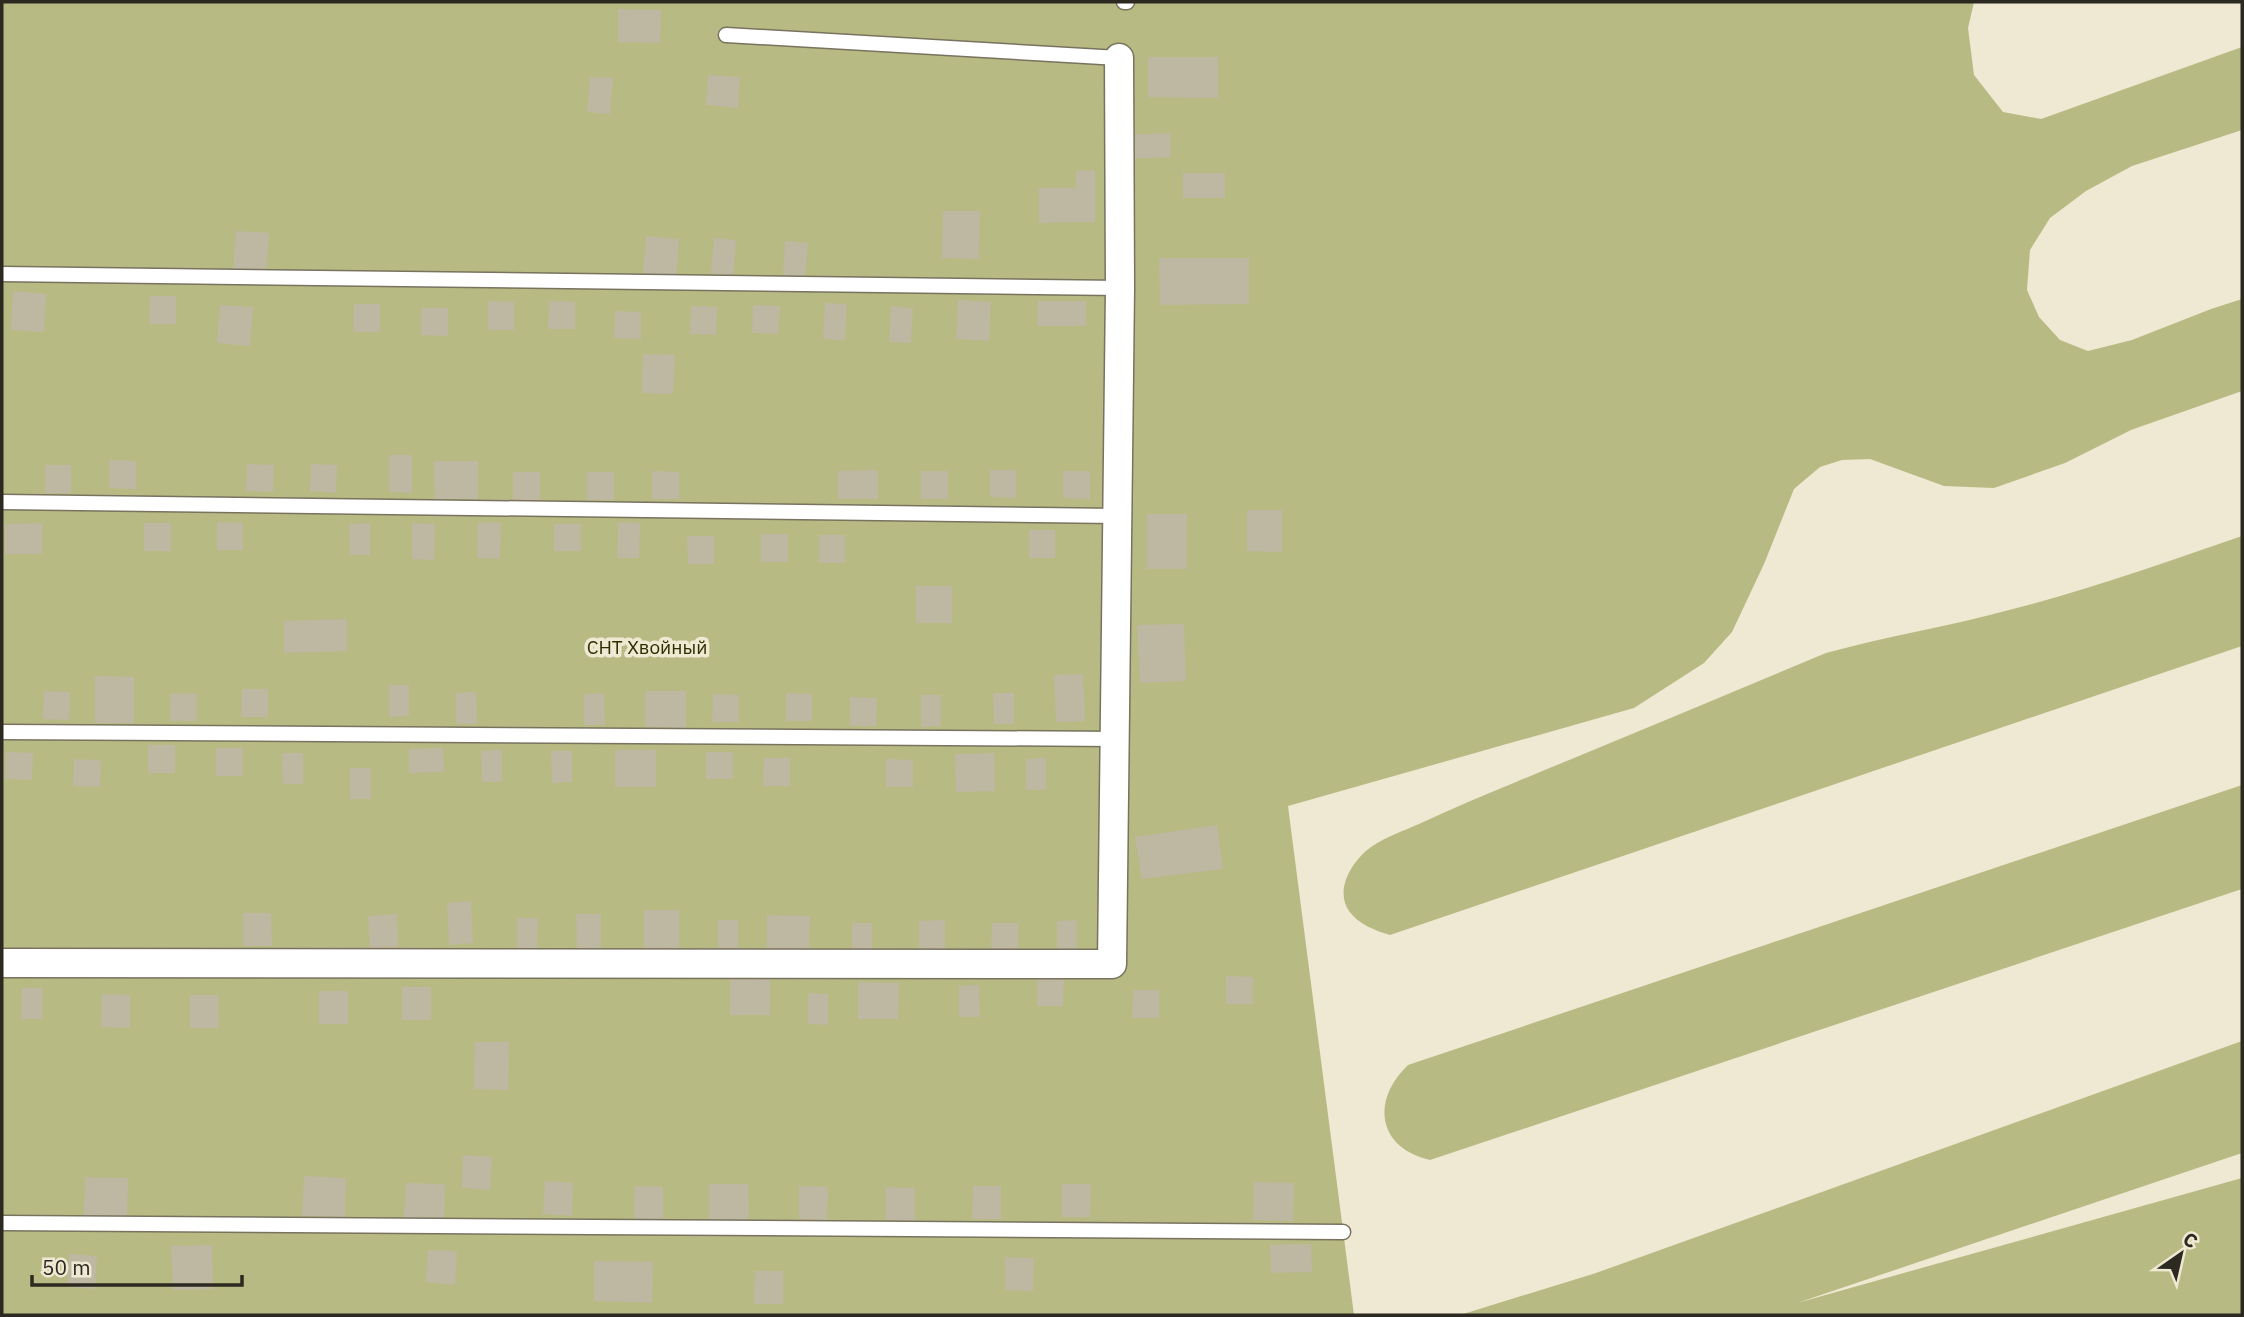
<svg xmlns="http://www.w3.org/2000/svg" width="2244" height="1317" font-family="'IBM Plex Sans',sans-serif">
  <rect width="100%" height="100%" fill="#efe8d2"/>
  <path fill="#b7bb83" d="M 2,2 L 1974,2 L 1968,28 L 1974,75 L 2003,112 L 2041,119 L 2242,47 L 2242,130 L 2132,166 L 2086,191 L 2050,218 L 2030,250 L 2027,290 L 2039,317 L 2060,340 L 2088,351 L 2132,340 L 2211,309 L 2242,299 L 2242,391 L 2131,430 L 2065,463 L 1994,488 L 1944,486 L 1870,459 L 1842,460 L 1820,467 L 1794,489 L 1764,564 L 1732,632 L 1704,663 L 1634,708 L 1288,806 L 1354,1315 L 2,1315 Z
    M 2242,536 L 2242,646 L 1390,935 C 1376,931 1358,924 1349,911 C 1334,889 1353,860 1371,847 C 1385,837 1403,831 1419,824 C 1451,809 1484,795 1516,782 C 1620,739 1723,696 1826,653 C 1888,636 1951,626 2013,609 C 2091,589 2166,562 2242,536 Z
    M 2242,785 L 2242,889 L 1430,1160 C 1377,1148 1371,1100 1408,1065 Z
    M 2242,1041 L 2242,1153 L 1797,1303 L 2242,1178 L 2242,1315 L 1460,1315 L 1596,1273 Z"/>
  <path fill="#beb7a2" d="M 618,9 L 661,10 L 660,43 L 618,42 Z
    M 1148,57 L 1218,57 L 1218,98 L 1148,97 Z
    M 708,75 L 740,77 L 738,108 L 706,105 Z
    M 590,77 L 613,78 L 610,114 L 587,112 Z
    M 1170,133 L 1171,157 L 1129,159 L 1128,135 Z
    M 1095,170 L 1095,222 L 1039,223 L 1039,188 L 1076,188 L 1076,171 Z
    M 1183,173 L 1225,173 L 1225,198 L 1183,198 Z
    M 943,211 L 980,211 L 979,259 L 942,258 Z
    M 236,231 L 269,233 L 266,272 L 233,269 Z
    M 646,236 L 679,239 L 676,277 L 643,275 Z
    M 714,238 L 736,240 L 733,276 L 711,274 Z
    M 785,241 L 808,243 L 805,279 L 783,277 Z
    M 1159,258 L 1249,258 L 1249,304 L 1160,305 Z
    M 13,291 L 46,294 L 44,332 L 11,330 Z
    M 150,296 L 176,296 L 176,324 L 149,324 Z
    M 958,300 L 991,302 L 989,341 L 956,339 Z
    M 488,301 L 514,302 L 514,330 L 488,330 Z
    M 549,301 L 575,302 L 575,329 L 548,329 Z
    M 1038,301 L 1086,301 L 1086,326 L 1037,326 Z
    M 825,303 L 847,304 L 845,340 L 823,339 Z
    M 354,304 L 380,304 L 380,332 L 353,332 Z
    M 220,305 L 253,307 L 250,346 L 217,343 Z
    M 753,305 L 780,306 L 778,334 L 752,333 Z
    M 691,306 L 717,307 L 716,335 L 690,334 Z
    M 891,306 L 913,308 L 911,343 L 889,342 Z
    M 421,308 L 448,308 L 448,336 L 421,335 Z
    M 615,311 L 641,312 L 641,339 L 614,338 Z
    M 643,354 L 675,355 L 673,394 L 642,393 Z
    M 389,455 L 412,455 L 412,493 L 389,492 Z
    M 109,460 L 136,461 L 136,489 L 109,488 Z
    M 434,461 L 478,461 L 478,499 L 435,499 Z
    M 247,464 L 274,465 L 273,492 L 246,491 Z
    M 311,464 L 337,465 L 336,493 L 310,491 Z
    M 45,465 L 71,465 L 71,493 L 45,493 Z
    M 878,470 L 878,499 L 838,499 L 838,471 Z
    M 990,470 L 1016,470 L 1016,498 L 990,497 Z
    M 652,471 L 679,472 L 679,499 L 652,499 Z
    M 921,471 L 948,471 L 948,499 L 921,499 Z
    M 1063,471 L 1090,471 L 1090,499 L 1063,498 Z
    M 513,472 L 540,472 L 540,500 L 513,500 Z
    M 587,472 L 614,472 L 614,500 L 587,500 Z
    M 1247,510 L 1282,510 L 1282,552 L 1247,551 Z
    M 1147,514 L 1187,514 L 1187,569 L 1147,569 Z
    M 217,522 L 243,523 L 243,550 L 217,550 Z
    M 478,522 L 501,523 L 500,559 L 477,558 Z
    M 618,522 L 640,523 L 639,558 L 617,558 Z
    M 42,523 L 42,554 L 5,554 L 5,524 Z
    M 144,523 L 171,523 L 171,551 L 144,551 Z
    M 370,523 L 370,555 L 350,555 L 349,524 Z
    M 412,523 L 435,524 L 434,560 L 412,559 Z
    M 554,524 L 581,524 L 581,551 L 554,551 Z
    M 1029,530 L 1055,530 L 1055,558 L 1029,558 Z
    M 761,534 L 788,534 L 788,562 L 761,562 Z
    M 819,535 L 845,535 L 845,563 L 819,563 Z
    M 687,536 L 714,536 L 714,564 L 688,564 Z
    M 916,586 L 952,586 L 952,623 L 916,623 Z
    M 347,619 L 347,651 L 284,653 L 284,621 Z
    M 1184,624 L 1186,681 L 1140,683 L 1137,625 Z
    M 1083,674 L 1085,721 L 1056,722 L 1054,675 Z
    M 95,676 L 134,677 L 134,723 L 95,723 Z
    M 389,685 L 409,685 L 409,716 L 389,717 Z
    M 242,689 L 268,689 L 268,717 L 241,717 Z
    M 44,691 L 70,692 L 69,720 L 43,719 Z
    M 645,691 L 686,691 L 686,728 L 645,727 Z
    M 476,692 L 477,724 L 456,724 L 456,693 Z
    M 171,693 L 197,694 L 197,721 L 170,721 Z
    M 604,693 L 605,725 L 584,725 L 584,694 Z
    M 786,693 L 812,694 L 812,721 L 786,721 Z
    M 993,693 L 1014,693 L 1014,724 L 994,724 Z
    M 713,694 L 739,695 L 739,722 L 712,722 Z
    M 921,695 L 941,695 L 941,726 L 921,727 Z
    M 850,697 L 877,698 L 876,726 L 850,726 Z
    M 148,745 L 175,745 L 175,773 L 148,773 Z
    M 216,748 L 243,748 L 243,776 L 216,776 Z
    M 443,748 L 444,772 L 409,773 L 409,749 Z
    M 502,750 L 502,782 L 482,782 L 481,751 Z
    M 615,750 L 656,750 L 656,787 L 615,787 Z
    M 551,751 L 572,751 L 572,782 L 552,783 Z
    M 6,752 L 33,753 L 32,780 L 5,779 Z
    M 706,752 L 733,752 L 733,779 L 706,779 Z
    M 282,753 L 303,753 L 303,784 L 283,784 Z
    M 994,753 L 995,791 L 956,792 L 955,754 Z
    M 764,758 L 790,758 L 790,786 L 763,786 Z
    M 1046,758 L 1046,790 L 1026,790 L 1026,759 Z
    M 74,759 L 101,760 L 100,787 L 73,786 Z
    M 886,759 L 913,760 L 913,787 L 886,787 Z
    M 350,768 L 371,768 L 371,799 L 350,799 Z
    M 1217,825 L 1223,869 L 1142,879 L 1135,837 Z
    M 471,901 L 473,943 L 449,945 L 447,903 Z
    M 644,910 L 679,910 L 679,948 L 644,949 Z
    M 243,913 L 271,913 L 272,946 L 243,946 Z
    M 397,914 L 398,947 L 370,948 L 368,916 Z
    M 576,914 L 601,914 L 601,951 L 577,952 Z
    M 767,915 L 810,916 L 809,950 L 767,949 Z
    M 517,918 L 538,918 L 537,950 L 517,950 Z
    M 718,920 L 738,920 L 738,951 L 718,951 Z
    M 945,920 L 945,949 L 919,948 L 919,921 Z
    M 1077,920 L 1077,952 L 1057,952 L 1057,921 Z
    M 852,923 L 872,923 L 872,954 L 852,954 Z
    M 992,923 L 1018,923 L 1018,951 L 991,951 Z
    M 1226,976 L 1253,977 L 1253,1004 L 1226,1004 Z
    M 730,978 L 770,978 L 770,1015 L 730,1015 Z
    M 1037,978 L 1064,978 L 1063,1006 L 1037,1006 Z
    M 858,982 L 899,983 L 898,1019 L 858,1019 Z
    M 979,985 L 980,1017 L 959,1017 L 959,986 Z
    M 402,987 L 431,987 L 431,1020 L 402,1020 Z
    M 22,988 L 43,988 L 42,1019 L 21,1019 Z
    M 1133,990 L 1159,990 L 1159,1018 L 1132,1018 Z
    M 319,991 L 348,991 L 348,1024 L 319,1024 Z
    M 808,993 L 828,994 L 828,1025 L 808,1024 Z
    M 102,994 L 130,995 L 130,1028 L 101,1027 Z
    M 190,995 L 218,995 L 219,1028 L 190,1028 Z
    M 475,1042 L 509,1042 L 508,1090 L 474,1089 Z
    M 463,1155 L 492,1157 L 490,1190 L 462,1188 Z
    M 304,1176 L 346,1178 L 345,1217 L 302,1216 Z
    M 85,1177 L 128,1178 L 127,1218 L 84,1216 Z
    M 545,1181 L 573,1183 L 572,1216 L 543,1214 Z
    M 1254,1182 L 1294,1183 L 1293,1221 L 1253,1220 Z
    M 406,1183 L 445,1184 L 444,1219 L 404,1218 Z
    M 709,1184 L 748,1184 L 749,1222 L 709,1223 Z
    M 1062,1184 L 1091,1184 L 1090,1217 L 1062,1217 Z
    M 635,1186 L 663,1187 L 663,1220 L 634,1219 Z
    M 799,1186 L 828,1187 L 827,1220 L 799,1219 Z
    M 973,1186 L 1001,1186 L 1001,1219 L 972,1219 Z
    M 886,1187 L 915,1188 L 915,1221 L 886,1220 Z
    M 1311,1244 L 1312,1272 L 1271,1273 L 1270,1245 Z
    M 212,1245 L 213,1289 L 173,1290 L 171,1246 Z
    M 428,1250 L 457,1251 L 455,1285 L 426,1282 Z
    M 69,1254 L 97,1256 L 95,1289 L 67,1287 Z
    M 1005,1257 L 1034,1258 L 1033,1291 L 1005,1290 Z
    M 594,1261 L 653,1262 L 652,1303 L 594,1301 Z
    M 755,1271 L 783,1271 L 783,1304 L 754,1304 Z"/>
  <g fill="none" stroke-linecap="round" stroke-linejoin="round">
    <defs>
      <path id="lane" d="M 1124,2 L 1127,2
        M 726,35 L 1119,58
        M 2,274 L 1120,288
        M 2,502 L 1116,516
        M 2,732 L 1116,739
        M 2,1223 L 1343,1232"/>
      <path id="street" d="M 2,963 L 1112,964 L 1120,288 L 1119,58"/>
    </defs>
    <use href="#lane" stroke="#78725f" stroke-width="17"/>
    <use href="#street" stroke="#78725f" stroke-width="31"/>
    <use href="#lane" stroke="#fff" stroke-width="14"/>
    <use href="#street" stroke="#fff" stroke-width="28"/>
  </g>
  <g text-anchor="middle" stroke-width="7" stroke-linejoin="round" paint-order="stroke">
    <g font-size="19" fill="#2c2e00" stroke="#efe8d2">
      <text x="647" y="654">СНТ Хвойный</text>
    </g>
  </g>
  <rect width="2244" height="1317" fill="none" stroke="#2b2920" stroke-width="7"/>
  <g transform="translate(2181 1254) rotate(34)" stroke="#efe8d2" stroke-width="5" paint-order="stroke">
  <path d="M0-5L12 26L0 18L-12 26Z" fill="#2b2920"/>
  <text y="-10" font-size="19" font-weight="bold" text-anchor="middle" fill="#2b2920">С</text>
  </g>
  <path d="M32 1275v10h210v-10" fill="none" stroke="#2b2920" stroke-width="3.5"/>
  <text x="42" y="1275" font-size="21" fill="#2b2920" stroke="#efe8d2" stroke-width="5" paint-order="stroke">50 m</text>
</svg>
